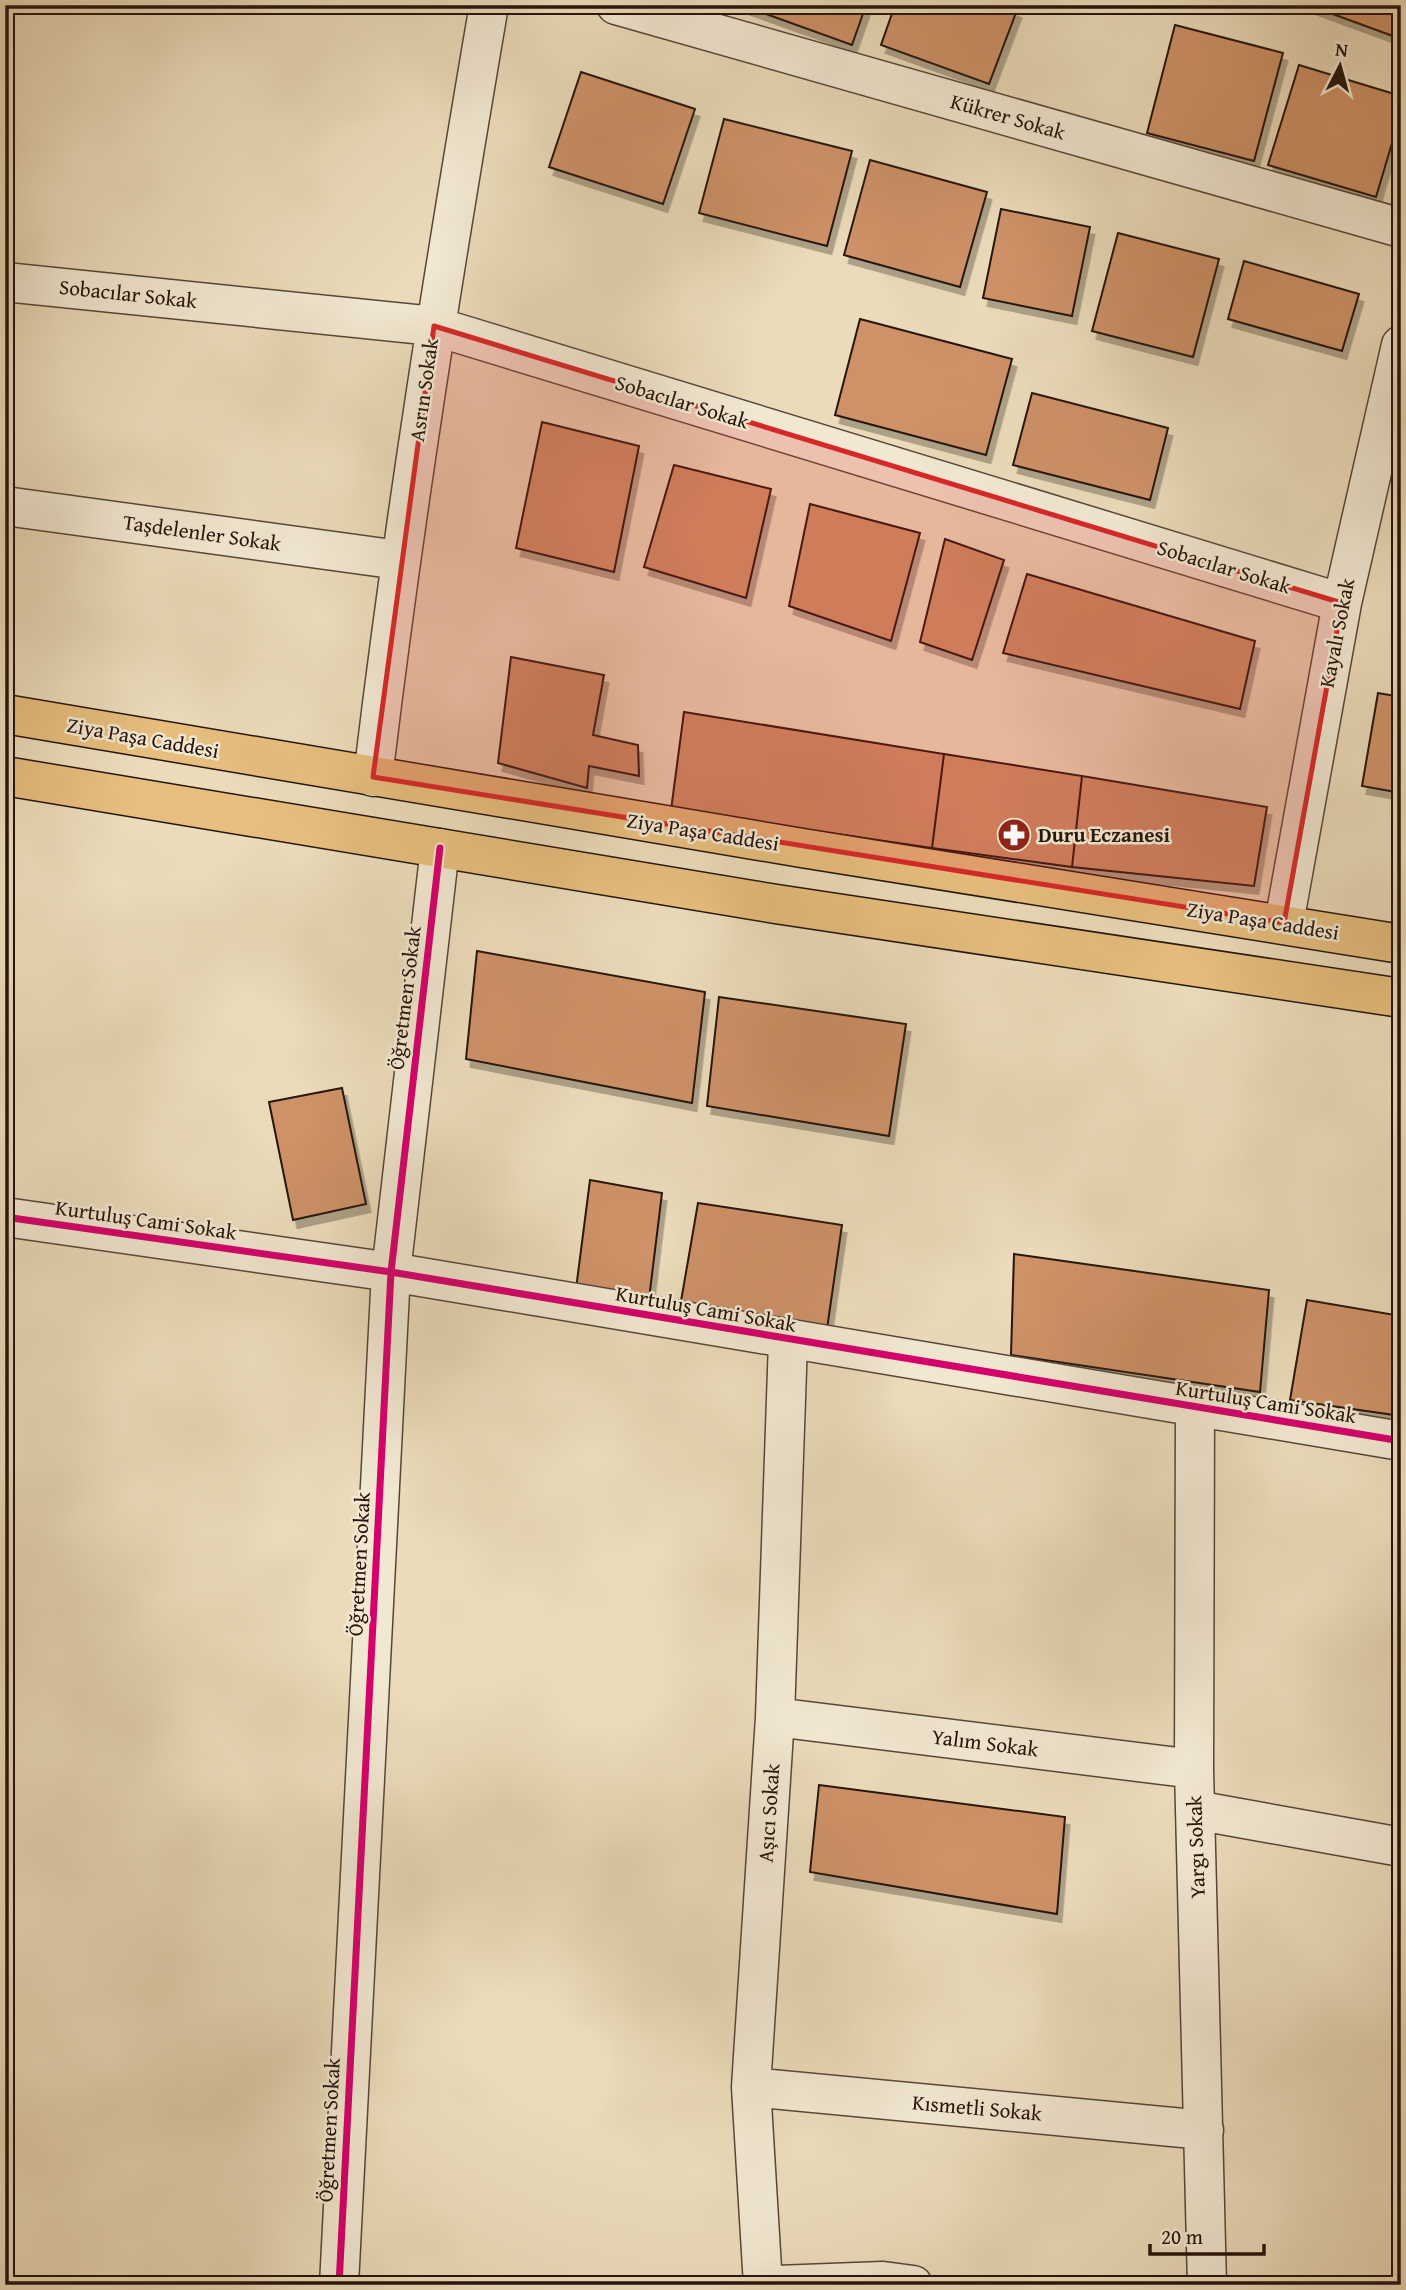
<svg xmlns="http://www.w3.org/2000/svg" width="1406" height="2290" font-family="'Gentium Book Plus',serif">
  <defs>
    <filter id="shadow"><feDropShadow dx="4.5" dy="8" stdDeviation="0" flood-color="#0004"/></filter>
  </defs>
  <rect width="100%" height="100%" fill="#ebdbba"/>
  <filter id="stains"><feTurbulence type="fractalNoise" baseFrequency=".00286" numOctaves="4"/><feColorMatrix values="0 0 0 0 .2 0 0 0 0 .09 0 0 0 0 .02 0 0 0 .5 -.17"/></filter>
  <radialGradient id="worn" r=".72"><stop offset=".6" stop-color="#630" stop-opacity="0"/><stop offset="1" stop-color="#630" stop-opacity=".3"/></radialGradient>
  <path fill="#ce9167" stroke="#26140c" stroke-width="2" filter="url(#shadow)" d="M 741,5 L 866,5 L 852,45 Z
    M 895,5 L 1004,5 L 1017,10 L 989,84 L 881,45 Z
    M 1308,5 L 1401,5 L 1401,39 Z
    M 1175,25 L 1283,53 L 1254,161 L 1147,133 Z
    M 1299,65 L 1401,96 L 1401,113 L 1376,197 L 1268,165 Z
    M 581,72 L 695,109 L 663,204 L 549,167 Z
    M 724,119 L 852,151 L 827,246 L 699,213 Z
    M 870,160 L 987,192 L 960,287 L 844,255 Z
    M 1001,209 L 1090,227 L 1072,316 L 983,298 Z
    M 1118,233 L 1219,259 L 1193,357 L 1092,331 Z
    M 1244,261 L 1359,294 L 1342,351 L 1228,319 Z
    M 860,319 L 1012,359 L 986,455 L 835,415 Z
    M 1032,393 L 1168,428 L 1150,500 L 1013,465 Z
    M 542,422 L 639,446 L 614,572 L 516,548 Z
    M 674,465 L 771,489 L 746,598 L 644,567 Z
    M 810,504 L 920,533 L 891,641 L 789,606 Z
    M 945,539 L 1004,560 L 972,660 L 920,642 Z
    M 1027,574 L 1255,641 L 1240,709 L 1003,653 Z
    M 511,657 L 604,675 L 593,735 L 638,745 L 639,776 L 589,766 L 587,788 L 498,763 Z
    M 1378,693 L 1401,697 L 1401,793 L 1362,786 Z
    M 684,712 L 944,754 L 932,848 L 671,810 Z
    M 944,754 L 1082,776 L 1072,867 L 932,848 Z
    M 1082,776 L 1267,807 L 1254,886 L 1072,867 Z
    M 477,951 L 705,992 L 692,1103 L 466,1059 Z
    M 719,997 L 906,1024 L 889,1136 L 707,1106 Z
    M 342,1088 L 366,1204 L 293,1220 L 269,1102 Z
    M 590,1180 L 662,1193 L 649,1299 L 576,1289 Z
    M 698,1203 L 842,1225 L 827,1329 L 680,1307 Z
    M 1014,1254 L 1269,1290 L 1260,1392 L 1011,1355 Z
    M 1307,1300 L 1401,1316 L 1401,1416 L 1290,1400 Z
    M 819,1785 L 1065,1817 L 1057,1914 L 810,1872 Z"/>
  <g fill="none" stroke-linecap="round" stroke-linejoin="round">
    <defs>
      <path id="minor" d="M 616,5 L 1401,228
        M 5,282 L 434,326 L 1342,603
        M 5,506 L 399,560
        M 373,777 C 404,518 445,262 489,5
        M 1284,923 L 1342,603 L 1401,345
        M 5,1217 L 391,1272 L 1401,1441
        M 1195,1408 L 1194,1769 L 1207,2285
        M 775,1717 L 1194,1769
        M 1195,1810 L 1401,1847
        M 751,2087 L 1204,2130
        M 339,2285 L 391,1272 L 440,848
        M 763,2285 L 751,2087 L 775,1717 L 788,1341
        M 777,2285 L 883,2281 L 913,2285"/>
      <path id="major" d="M 5,714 L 802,848 L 1401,944
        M 5,776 L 776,904 L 1401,998"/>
    </defs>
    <use href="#minor" stroke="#574638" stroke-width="41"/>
    <use href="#major" stroke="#26140c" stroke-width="41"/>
    <use href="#minor" stroke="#f2e8d2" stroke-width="38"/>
    <use href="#major" stroke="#e6be7d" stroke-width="38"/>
    <defs>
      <path id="cycleway" d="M 5,1217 L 391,1272 L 1401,1441
        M 339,2285 L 391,1272 L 440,848"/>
    </defs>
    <use href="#cycleway" stroke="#f2e8d2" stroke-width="11"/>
    <use href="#cycleway" stroke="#d6006c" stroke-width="7"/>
  </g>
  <path fill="#d62828" fill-opacity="0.2" stroke="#d62828" stroke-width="5" stroke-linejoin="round" d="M 434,326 L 1342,603 L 1284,923 L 373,777 Z"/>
  <defs>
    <symbol id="pharmacy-disc" viewBox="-11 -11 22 22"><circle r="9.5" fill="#8f2418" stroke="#f2e8d2"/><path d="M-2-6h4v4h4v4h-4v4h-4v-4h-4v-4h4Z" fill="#fff"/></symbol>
  </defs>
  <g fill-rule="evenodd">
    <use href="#pharmacy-disc" x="995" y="816" width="38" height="38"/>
  </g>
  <g text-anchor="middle" stroke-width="5" stroke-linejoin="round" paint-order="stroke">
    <g font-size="21" fill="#26140c" stroke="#f2e8d2">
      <text transform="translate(1008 117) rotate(16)" y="7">Kükrer Sokak</text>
      <text transform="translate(128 294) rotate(6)" y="7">Sobacılar Sokak</text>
      <text transform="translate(424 390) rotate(-82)" y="7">Asrın Sokak</text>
      <text transform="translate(682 402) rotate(17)" y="7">Sobacılar Sokak</text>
      <text transform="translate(202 533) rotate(8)" y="7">Taşdelenler Sokak</text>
      <text transform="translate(1224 567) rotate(17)" y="7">Sobacılar Sokak</text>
      <text transform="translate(1337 633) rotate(-79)" y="7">Kayalı Sokak</text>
      <text transform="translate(143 738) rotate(10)" y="7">Ziya Paşa Caddesi</text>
      <text transform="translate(703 832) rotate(9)" y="7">Ziya Paşa Caddesi</text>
      <text transform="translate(1263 921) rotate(9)" y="7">Ziya Paşa Caddesi</text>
      <text transform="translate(405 998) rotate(-83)" y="7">Öğretmen Sokak</text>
      <text transform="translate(146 1220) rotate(8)" y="7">Kurtuluş Cami Sokak</text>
      <text transform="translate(706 1309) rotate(10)" y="7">Kurtuluş Cami Sokak</text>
      <text transform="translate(1266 1402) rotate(9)" y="7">Kurtuluş Cami Sokak</text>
      <text transform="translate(359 1564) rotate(-87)" y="7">Öğretmen Sokak</text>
      <text transform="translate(985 1743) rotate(7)" y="7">Yalım Sokak</text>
      <text transform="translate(769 1813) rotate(-86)" y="7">Aşıcı Sokak</text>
      <text transform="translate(1196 1847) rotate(-92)" y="7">Yargı Sokak</text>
      <text transform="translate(977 2108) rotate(5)" y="7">Kısmetli Sokak</text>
      <text transform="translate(329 2130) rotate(-87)" y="7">Öğretmen Sokak</text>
    </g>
    <g font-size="21" font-weight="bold" fill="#26140c" stroke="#f2e8d2" text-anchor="start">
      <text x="1038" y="842">Duru Eczanesi</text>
    </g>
  </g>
  <rect width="1406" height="2290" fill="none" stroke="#ebdbba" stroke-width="28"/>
  <rect x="7" y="7" width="1392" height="2276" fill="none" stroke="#26140c" stroke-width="3.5"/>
  <rect x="14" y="14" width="1378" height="2262" fill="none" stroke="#26140c" stroke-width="2"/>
  <g transform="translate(1340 66) rotate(6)" stroke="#f2e8d2" stroke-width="5" paint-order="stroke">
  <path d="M0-5L12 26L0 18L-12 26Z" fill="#26140c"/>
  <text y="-10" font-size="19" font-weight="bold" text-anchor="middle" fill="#26140c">N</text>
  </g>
  <path d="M1150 2244v10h114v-10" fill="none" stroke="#26140c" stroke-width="3.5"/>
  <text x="1161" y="2244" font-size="21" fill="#26140c" stroke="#f2e8d2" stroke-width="5" paint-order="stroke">20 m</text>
  <rect width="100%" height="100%" filter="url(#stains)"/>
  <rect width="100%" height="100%" fill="url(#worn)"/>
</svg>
